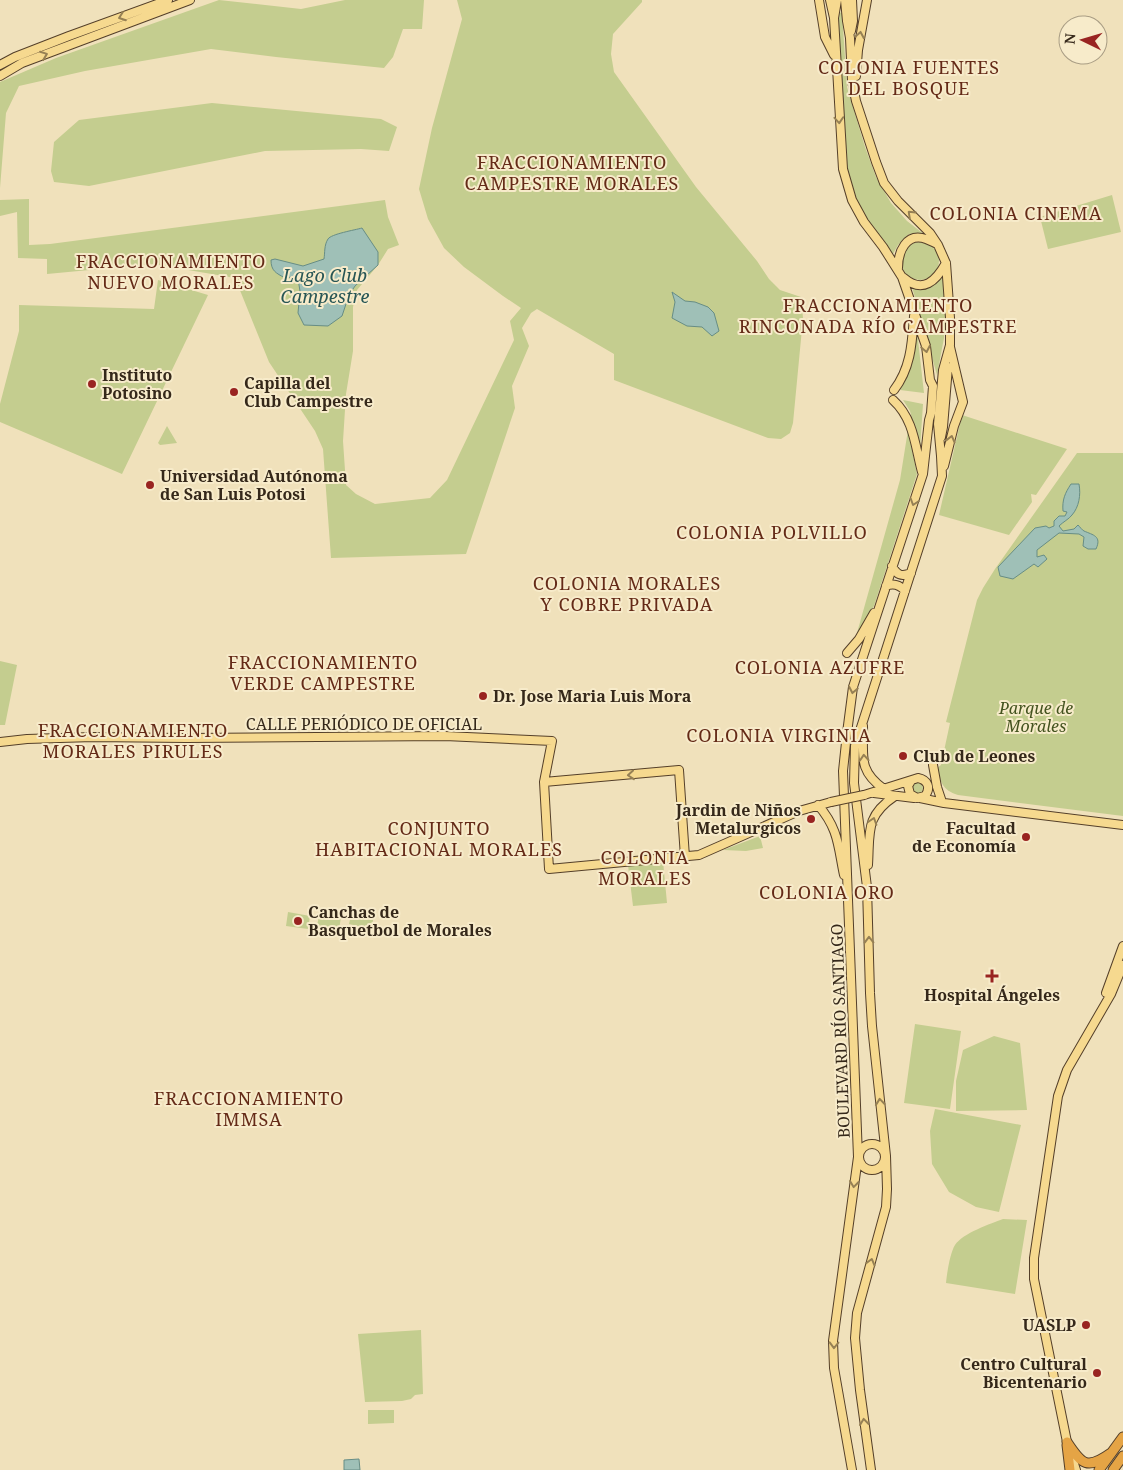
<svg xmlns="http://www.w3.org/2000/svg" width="1123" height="1470" font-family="'Noto Serif',serif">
  <rect width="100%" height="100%" fill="#f0e1bb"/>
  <path fill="#c4cd8f" d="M 219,0 L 301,9 L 345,0 L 424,0 L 422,29 L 403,29 L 393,57 L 384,68 L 276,57 L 211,49 L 85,71 L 19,86 L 6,113 L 0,188 L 0,82 L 56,58 Z
    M 457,0 L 642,0 L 642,2 L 613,34 L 611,54 L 614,72 L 696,187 L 757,261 L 769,279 L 780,290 L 801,297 L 803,318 L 793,423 L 790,433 L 781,439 L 768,438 L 614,380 L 614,354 L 537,309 L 531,313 L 522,328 L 529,346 L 512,386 L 515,408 L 466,554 L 331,558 L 323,449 L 315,431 L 269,362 L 235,278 L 153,264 L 47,274 L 47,259 L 18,258 L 17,212 L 0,216 L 0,200 L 29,199 L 29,245 L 50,244 L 385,200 L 388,217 L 399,245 L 388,249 L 378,265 L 357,290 L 353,307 L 353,351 L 346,394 L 343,441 L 346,485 L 356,494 L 375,504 L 430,498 L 447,480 L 514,340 L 510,321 L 521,308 L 503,296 L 464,267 L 444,248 L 428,219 L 419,189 L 432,128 L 462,19 Z
    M 839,12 L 842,13 L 847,87 L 865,147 L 876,177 L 891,203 L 907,221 L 925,235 L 909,234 L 898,245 L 893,254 L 863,216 L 853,193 L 846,168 L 838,44 Z
    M 212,103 L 381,119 L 397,127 L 389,151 L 361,149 L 265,151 L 89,186 L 54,182 L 51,171 L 54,142 L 79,120 Z
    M 1112,195 L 1121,232 L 1048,249 L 1040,217 Z
    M901 261a19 19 0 1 1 38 0a19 19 0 1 1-38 0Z
    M 944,274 L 946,305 L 944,338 L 937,375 L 912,287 C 930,290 933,287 944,274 Z
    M 158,280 L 208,295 L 122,474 L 0,422 L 0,404 L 19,331 L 19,305 L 154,309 Z
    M 917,331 L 924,393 L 900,390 L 911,363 Z
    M 903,400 L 923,404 L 920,449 L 910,411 Z
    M 962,415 L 1067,449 L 1036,495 L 1031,494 L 1032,502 L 1009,535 L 939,515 Z
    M 167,426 L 177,443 L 160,445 L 158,443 Z
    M 908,430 L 917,474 L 874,606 L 857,633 L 900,480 Z
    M 1077,453 L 1123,453 L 1123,816 L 958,795 C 942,790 941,782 937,768 L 941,765 L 950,723 L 946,722 L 977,600 L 983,588 L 995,569 Z
    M 0,661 L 17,665 L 5,725 L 0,725 Z
    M911 788a6 6 0 1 1 12 0a6 6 0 1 1-12 0Z
    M 760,836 L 763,848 L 746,851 L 723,850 Z
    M 663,861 L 667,903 L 633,906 L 628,865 Z
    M 352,911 L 374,916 L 371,929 L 349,924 Z
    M 288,912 L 310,916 L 308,929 L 286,926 Z
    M 320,913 L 341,917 L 339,930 L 317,925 Z
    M 915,1024 L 961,1031 L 950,1109 L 904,1103 Z
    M 994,1036 L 1020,1043 L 1027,1110 L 956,1111 L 956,1081 L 963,1050 Z
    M 935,1109 L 1021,1125 L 999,1212 L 976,1207 L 949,1192 L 932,1164 L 930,1131 Z
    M 1003,1219 L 1027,1220 L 1015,1294 L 946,1283 C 947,1273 950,1253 955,1245 C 963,1233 990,1224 1003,1219 Z
    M 421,1330 L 423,1394 L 415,1395 L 411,1399 L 402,1401 L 365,1402 L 358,1334 Z
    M 368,1410 L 394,1410 L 394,1423 L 368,1424 Z"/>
  <path fill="#9fc0b7" stroke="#678d85" d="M 362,228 L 378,252 L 378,265 L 355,286 L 349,295 L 342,316 L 328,326 L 304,325 L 298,313 L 300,291 L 298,279 L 291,277 L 285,278 C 276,273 271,271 271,260 L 275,259 L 303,266 L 324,259 C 325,253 324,245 328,239 C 331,234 355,230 362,228 Z
    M 672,292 L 685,301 L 695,302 L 708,307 L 714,313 L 719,331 L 712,336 L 702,327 L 687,326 L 672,318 L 675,302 Z
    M 1071,484 L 1079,484 C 1081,495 1079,507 1072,515 C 1069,519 1063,522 1059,526 L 1063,531 L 1074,529 L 1078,525 C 1080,527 1082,530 1084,531 C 1093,535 1102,536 1096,549 L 1088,549 L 1083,546 L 1084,537 L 1079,534 L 1059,533 L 1037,550 L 1037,557 L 1044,555 L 1047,559 L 1038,567 L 1034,564 L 1013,579 L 1000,576 L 998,567 L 1035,528 L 1046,526 L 1049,528 L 1054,526 L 1054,521 L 1059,516 L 1065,516 L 1067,512 L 1063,511 C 1062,500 1065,493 1071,484 Z
    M 359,1459 L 360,1470 L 344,1470 L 344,1460 Z"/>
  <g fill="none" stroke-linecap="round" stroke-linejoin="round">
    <defs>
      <path id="major" d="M 819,0 L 825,37 L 834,55
        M 830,0 L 834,18 L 843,169 L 852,200 L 864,222 L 883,247 L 902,277 L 926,346 L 930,380 L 933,386 L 931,413 L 929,420 L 923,474 L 853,687 L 847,733 L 843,771 L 858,1157 L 833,1341 L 834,1368 L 852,1470
        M 845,0 L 847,21 L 850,38 L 852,81 L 856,101 L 876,162 L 884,183 L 898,201 L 930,233 L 938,245 L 946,263 L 950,318 L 950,345 L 943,370 L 938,424 L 941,456 L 942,476 L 855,746 L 854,783 L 867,887 L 870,993 L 872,1026 L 886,1156 L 887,1189 L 886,1207 L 857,1313 L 855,1338 L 860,1390 L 871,1470
        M 834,18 L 837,0
        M 851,31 L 853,21 L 852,0
        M 0,65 L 15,57 L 69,36 L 168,0
        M 0,76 L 22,63 L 190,0
        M 856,76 L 858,50 L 867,0
        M 898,268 C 898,252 906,232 926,239 C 929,240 933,242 937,244
        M 904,278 C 923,294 936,281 946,263
        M 894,390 C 911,368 912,343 914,316
        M 893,400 C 914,419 915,446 922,472
        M 941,437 L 943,427 L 948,367
        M 944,466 L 954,426 L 963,402 L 950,347
        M 892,566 C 897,575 901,577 911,573
        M 886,586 C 893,583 900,585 905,591
        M 847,653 L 859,639 L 874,613
        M 863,726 C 864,755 857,770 884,789
        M 0,742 L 27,739 L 93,737 L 186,738 L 445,736 L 552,741 L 544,782 L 549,869 L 699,855 L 799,811 L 831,802
        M 933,765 L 937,787 L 942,802
        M 544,782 L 679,770 L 685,857
        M 874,793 L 914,798
        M 864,795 L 918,778 C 928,780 931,788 925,796 L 917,798 L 910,794 L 908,786 L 911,781
        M 920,798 L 944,803 L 1123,825
        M 818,805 C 839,829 838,847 844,875
        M 868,865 C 870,832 865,816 895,796
        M 1106,993 L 1123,946
        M859 1157a13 13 0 1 1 26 0a13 13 0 1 1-26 0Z
        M 1076,1470 L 1067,1442 L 1034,1279 L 1034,1258 L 1058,1096 L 1067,1070 L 1111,994 L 1123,965"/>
      <path id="highway" d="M 1067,1442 C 1082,1465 1087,1470 1111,1453
        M 1067,1445 L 1070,1470
        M 1099,1470 L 1123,1437
        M 1113,1470 L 1123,1456"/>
    </defs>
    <use href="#major" stroke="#543f29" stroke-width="10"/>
    <use href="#highway" stroke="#543f29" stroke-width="11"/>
    <use href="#major" stroke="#f6d98f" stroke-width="8"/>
    <use href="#highway" stroke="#e5a445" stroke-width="9"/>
    <defs>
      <path id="major-bridge" d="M 831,802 L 864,795"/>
    </defs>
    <use href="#major-bridge" stroke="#543f29" stroke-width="10" stroke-linecap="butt"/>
    <use href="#major-bridge" stroke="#f6d98f" stroke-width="8"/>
  </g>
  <defs><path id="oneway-chevron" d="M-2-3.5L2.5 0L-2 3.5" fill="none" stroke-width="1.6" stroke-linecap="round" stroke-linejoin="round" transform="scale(1.25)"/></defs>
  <g stroke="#968054">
    <use href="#oneway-chevron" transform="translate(122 17) rotate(160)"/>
    <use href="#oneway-chevron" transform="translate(860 35) rotate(-80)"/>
    <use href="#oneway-chevron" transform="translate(44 55) rotate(-21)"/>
    <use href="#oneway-chevron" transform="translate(839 120) rotate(86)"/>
    <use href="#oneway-chevron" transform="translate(911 214) rotate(-137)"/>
    <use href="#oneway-chevron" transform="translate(926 349) rotate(79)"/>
    <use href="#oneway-chevron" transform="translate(951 439) rotate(-76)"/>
    <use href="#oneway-chevron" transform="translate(914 502) rotate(108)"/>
    <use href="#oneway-chevron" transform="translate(853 690) rotate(101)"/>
    <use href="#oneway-chevron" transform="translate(864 758) rotate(-94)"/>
    <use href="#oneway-chevron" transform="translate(631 775) rotate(175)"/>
    <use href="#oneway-chevron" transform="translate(873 821) rotate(-72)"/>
    <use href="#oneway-chevron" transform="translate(869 940) rotate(-91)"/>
    <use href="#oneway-chevron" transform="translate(880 1102) rotate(-96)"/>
    <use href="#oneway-chevron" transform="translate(854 1184) rotate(97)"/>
    <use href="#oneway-chevron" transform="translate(871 1262) rotate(-75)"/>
    <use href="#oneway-chevron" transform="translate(834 1345) rotate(91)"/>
    <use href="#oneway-chevron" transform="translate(864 1422) rotate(-97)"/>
  </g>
  <g fill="#992421" stroke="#f7ebca" stroke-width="2">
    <circle cx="92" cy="384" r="5"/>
    <circle cx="234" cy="392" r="5"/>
    <circle cx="150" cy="485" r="5"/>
    <circle cx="483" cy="696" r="5"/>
    <circle cx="903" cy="756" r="5"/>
    <circle cx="811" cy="819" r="5"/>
    <circle cx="1026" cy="837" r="5"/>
    <circle cx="298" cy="921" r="5"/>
    <path d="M989.5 968.5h5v5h5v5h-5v5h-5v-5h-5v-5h5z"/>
    <circle cx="1086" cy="1325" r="5"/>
    <circle cx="1097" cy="1373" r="5"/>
  </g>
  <g text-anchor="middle" stroke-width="4" stroke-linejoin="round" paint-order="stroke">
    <g font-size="16" font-weight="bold" fill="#35281a" stroke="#f7ebca" text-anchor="start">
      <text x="102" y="381">Instituto<tspan x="102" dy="18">Potosino</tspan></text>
      <text x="244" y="389">Capilla del<tspan x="244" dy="18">Club Campestre</tspan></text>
      <text x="160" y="482">Universidad Autónoma<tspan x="160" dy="18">de San Luis Potosi</tspan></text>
      <text x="493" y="702">Dr. Jose Maria Luis Mora</text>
      <text x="913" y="762">Club de Leones</text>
      <text x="801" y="816" text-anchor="end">Jardin de Niños<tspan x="801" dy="18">Metalurgicos</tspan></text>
      <text x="1016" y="834" text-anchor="end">Facultad<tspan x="1016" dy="18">de Economía</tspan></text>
      <text x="308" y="918">Canchas de<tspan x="308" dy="18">Basquetbol de Morales</tspan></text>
      <text x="992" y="1001" text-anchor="middle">Hospital Ángeles</text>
      <text x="1076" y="1331" text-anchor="end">UASLP</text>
      <text x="1087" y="1370" text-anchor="end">Centro Cultural<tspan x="1087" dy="18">Bicentenario</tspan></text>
    </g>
    <g font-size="16" font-style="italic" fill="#44531f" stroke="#f7ebca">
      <text x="1036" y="714">Parque de<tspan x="1036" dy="18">Morales</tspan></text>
    </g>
    <g font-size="16" fill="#35281a" stroke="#f7ebca">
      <text x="364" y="730">CALLE PERIÓDICO DE OFICIAL</text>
      <text transform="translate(840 1031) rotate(-92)" y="6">BOULEVARD RÍO SANTIAGO</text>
    </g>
    <g font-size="18" letter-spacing="1" fill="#642a17" stroke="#f7ebca">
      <text x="909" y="74">COLONIA FUENTES<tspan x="909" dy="21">DEL BOSQUE</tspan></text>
      <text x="572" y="169">FRACCIONAMIENTO<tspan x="572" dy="21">CAMPESTRE MORALES</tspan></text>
      <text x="1016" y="220">COLONIA CINEMA</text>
      <text x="171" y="268">FRACCIONAMIENTO<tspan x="171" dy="21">NUEVO MORALES</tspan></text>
      <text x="878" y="312">FRACCIONAMIENTO<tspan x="878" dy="21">RINCONADA RÍO CAMPESTRE</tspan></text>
      <text x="772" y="539">COLONIA POLVILLO</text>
      <text x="627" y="590">COLONIA MORALES<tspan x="627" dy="21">Y COBRE PRIVADA</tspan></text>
      <text x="323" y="669">FRACCIONAMIENTO<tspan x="323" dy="21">VERDE CAMPESTRE</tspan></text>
      <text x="820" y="674">COLONIA AZUFRE</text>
      <text x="133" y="737">FRACCIONAMIENTO<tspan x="133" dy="21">MORALES PIRULES</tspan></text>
      <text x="779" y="742">COLONIA VIRGINIA</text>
      <text x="439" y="835">CONJUNTO<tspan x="439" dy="21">HABITACIONAL MORALES</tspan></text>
      <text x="645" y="864">COLONIA<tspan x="645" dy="21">MORALES</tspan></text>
      <text x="827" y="899">COLONIA ORO</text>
      <text x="249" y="1105">FRACCIONAMIENTO<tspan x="249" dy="21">IMMSA</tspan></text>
    </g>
    <g font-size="18" font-style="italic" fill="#285655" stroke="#f7ebca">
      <text x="325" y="282">Lago Club<tspan x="325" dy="21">Campestre</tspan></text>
    </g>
  </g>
  <g transform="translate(1083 40) rotate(275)"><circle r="24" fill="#f7ebca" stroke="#a99d84"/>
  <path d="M0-4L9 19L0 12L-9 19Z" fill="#992421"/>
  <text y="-8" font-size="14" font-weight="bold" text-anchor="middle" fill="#35281a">N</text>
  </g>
</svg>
